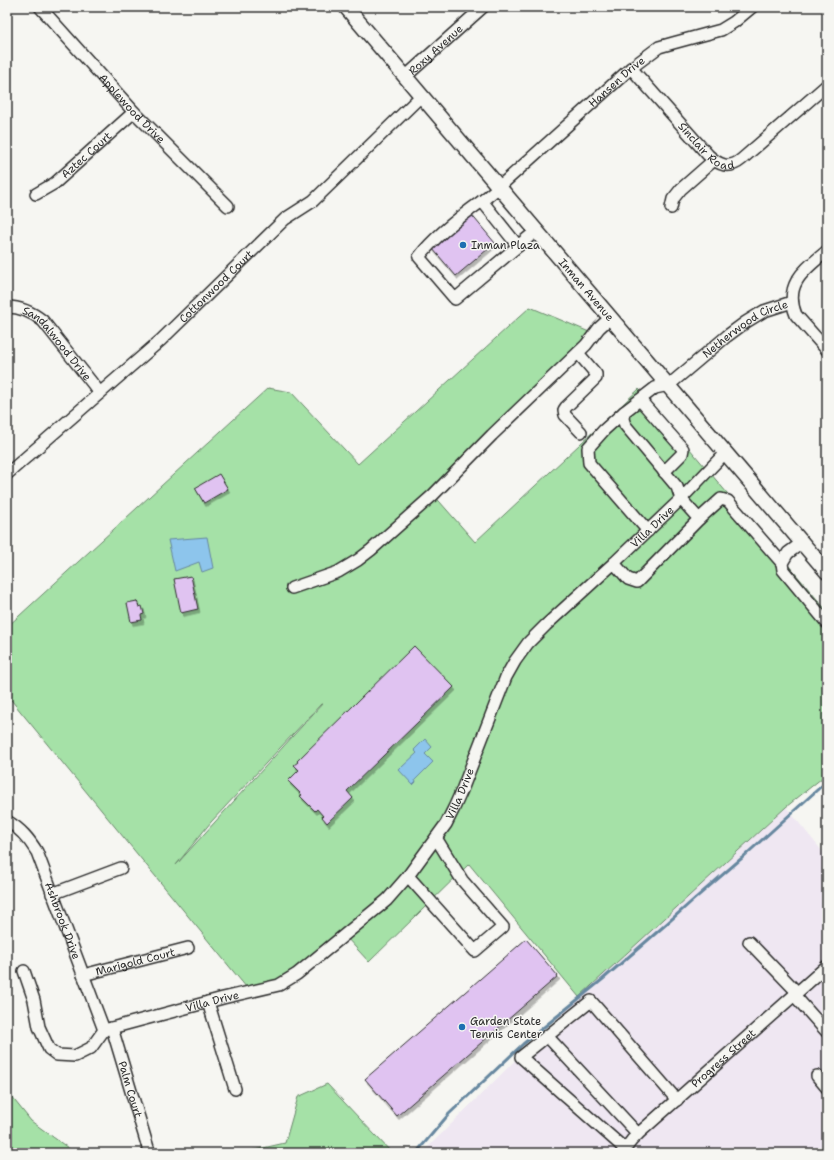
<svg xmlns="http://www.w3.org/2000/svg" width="834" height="1160" font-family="'Shantell Sans',sans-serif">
  <defs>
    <filter id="shadow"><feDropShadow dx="2" dy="3.5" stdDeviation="0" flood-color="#0004"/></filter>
  </defs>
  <rect width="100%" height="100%" fill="#f6f6f2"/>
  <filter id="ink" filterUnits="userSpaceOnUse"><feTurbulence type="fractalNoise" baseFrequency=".025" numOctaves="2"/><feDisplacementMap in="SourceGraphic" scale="8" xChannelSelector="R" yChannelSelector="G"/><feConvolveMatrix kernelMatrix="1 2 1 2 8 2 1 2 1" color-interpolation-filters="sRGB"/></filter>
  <g filter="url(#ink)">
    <path fill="#efe7f2" d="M 786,807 L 827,857 L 827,1153 L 422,1153 L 579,997 Z"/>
    <path fill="#a5e1a7" stroke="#688669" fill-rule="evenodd" d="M 530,307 L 594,334 L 432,493 L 475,542 L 639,389 L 827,611 L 827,774 L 786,807 L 579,997 L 469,864 L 369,962 L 346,937 L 301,976 L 251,993 L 7,695 L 7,627 L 268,388 L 291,392 L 358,464 ZM 321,704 L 322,704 L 176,865 L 211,822 Z
      M 327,1084 L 392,1153 L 241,1153 L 285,1143 L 298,1097 Z
      M 7,1091 L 31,1121 L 75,1153 L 7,1153 Z"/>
    <path fill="#8dc5ec" stroke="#66879f" d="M 207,537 L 213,568 L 202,572 L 199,562 L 175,571 L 168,540 Z
      M 425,739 L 432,747 L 425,754 L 433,762 L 415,780 L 416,782 L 413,785 L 398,769 L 401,766 L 402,767 L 417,753 L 414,750 Z"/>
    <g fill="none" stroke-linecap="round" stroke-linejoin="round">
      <path stroke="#66879f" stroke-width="3" d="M 416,1153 L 449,1114 L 523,1044 L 603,979 L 663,927 L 691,902 L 742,858 L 827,781"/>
    </g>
    <path fill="#e0c3f1" stroke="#2b2b2b" filter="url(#shadow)" d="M 470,213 L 495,243 L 456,276 L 432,248 Z
      M 219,474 L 228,489 L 204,503 L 195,488 Z
      M 191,576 L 198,609 L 181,613 L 174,579 Z
      M 137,601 L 139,607 L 142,606 L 144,614 L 141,615 L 142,620 L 131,622 L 127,603 Z
      M 414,646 L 454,687 L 347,791 L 353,798 L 327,823 L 322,817 L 323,816 L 317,809 L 315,811 L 300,796 L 302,795 L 288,781 L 299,770 L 294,765 L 298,762 L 297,761 Z
      M 526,939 L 558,976 L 397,1116 L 365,1079 Z"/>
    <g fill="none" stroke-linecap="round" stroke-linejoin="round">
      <defs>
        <g id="minor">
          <path id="s1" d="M 40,7 L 134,112 L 228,206"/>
          <path id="s2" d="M 631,68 L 708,155 C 719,165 729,170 742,159 L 827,85"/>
          <path id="s3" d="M 405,77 L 483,7"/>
          <path id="s4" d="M 36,194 L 55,183 L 134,112"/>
          <path d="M 482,201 C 461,216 435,236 419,257 L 455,299 L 518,246"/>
          <path d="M 671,208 L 673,199 L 681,189 L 714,160"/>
          <path id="s5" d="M 536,231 L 518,246 L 482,201 L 499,187 L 631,68 L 659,47 L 673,43 L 721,30 L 734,22 L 752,7"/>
          <path d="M 827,251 C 806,269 783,283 796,315 L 827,350"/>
          <path id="s6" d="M 7,307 C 21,307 32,312 43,321 L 100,393"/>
          <path d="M 578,353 L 596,374 L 596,378 L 566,407 L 564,410 L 565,415 L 581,432"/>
          <path d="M 640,400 L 683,449 L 682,454 L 664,472"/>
          <path d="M 624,412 L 604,430 L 588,448 L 589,463 L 648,531"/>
          <path id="s7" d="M 7,474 L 100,393 L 161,340 L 285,219 L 313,201 L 421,96"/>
          <path d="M 699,519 L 721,499 L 728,501 L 782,563"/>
          <path d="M 803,542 L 788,553 L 782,563 L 783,570 L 827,623"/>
          <path id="s8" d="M 614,563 L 628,579 L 637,582 L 699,519 L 681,499 L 677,487 L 672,481 L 625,425 L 623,419 L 624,412 L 655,388 L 669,385 L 727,336 L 746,322 L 764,311 L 792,302"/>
          <path d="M 292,588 L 338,572 L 358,560 L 371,550 L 433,495 L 492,435 L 586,345 L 599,328 L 610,318"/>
          <path id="s9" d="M 7,821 C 21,829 29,839 37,852 L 104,1030"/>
          <path d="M 408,876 L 475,951 L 503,927 L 462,880 L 436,838"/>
          <path d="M 52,894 L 121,868"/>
          <path d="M 749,942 L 797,992"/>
          <path d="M 24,971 L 34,1000 L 39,1027 L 49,1049 L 57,1055 L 75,1056 L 91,1048 L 104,1030"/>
          <path id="s10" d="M 83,975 L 188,948"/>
          <path d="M 794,995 L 827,1032"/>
          <path d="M 208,1002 L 235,1089"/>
          <path id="s11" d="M 112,1028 L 149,1151"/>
          <path id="s12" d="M 104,1030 L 223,998 L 279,985 L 297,974 L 387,900 L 408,876 L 446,824 L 454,808 L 462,790 L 506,677 L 515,661 L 528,643 L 546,625 L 614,563 L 681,499 L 725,453"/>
          <path d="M 547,1036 L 638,1134"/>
          <path d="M 817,1076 L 827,1088"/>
          <path d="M 625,1149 L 521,1057 L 591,1001 L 677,1100"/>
          <path id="s13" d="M 622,1153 L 632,1140 L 638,1134 L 827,966"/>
        </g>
        <g id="major">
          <path id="s14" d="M 346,7 L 499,187 L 827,572"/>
        </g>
      </defs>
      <use href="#minor" stroke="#2b2b2b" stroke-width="14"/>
      <use href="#major" stroke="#2b2b2b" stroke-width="17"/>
      <use href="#minor" stroke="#f6f6f2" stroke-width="11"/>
      <use href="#major" stroke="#f6f6f2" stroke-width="14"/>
    </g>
  </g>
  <g fill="#1f6fb2" stroke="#f6f6f2" stroke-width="1.5">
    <circle cx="463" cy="245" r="4"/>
    <circle cx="462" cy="1027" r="4"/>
  </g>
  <g text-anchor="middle" stroke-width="3" stroke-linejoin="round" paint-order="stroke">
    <g font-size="11" fill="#2b2b2b" stroke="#f6f6f2">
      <text dy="4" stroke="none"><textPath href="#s3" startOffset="41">Roxy Avenue</textPath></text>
      <text dy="4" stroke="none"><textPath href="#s5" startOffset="261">Hansen Drive</textPath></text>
      <text dy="4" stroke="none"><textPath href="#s1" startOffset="137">Applewood Drive</textPath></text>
      <text dy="4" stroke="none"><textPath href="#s2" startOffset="110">Sinclair Road</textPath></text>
      <text dy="4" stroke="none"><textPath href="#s4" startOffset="64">Aztec Court</textPath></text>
      <text dy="4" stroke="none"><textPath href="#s7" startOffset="281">Cottonwood Court</textPath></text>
      <text dy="4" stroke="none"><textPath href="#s14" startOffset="371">Inman Avenue</textPath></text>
      <text dy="4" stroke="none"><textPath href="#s8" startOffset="402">Netherwood Circle</textPath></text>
      <text dy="4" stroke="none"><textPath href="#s6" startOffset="65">Sandalwood Drive</textPath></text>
      <text dy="4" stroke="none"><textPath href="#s12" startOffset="784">Villa Drive</textPath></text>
      <text dy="4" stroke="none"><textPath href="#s12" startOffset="448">Villa Drive</textPath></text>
      <text dy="4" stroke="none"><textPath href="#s9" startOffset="117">Ashbrook Drive</textPath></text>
      <text dy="4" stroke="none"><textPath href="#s10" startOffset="54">Marigold Court</textPath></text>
      <text dy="4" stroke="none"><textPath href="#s12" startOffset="112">Villa Drive</textPath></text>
      <text dy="4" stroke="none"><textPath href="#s13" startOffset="139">Progress Street</textPath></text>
      <text dy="4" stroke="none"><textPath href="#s11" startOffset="64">Palm Court</textPath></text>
    </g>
    <g font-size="11" fill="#2b2b2b" stroke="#f6f6f2" text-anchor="start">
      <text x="471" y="249">Inman Plaza</text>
      <text x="470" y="1025">Garden State<tspan x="470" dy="13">Tennis Center</tspan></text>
    </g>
  </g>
  <rect width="834" height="1160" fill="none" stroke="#f6f6f2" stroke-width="24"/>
  <rect x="12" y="12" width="810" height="1136" fill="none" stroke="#2b2b2b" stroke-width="1.5" filter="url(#ink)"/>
</svg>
